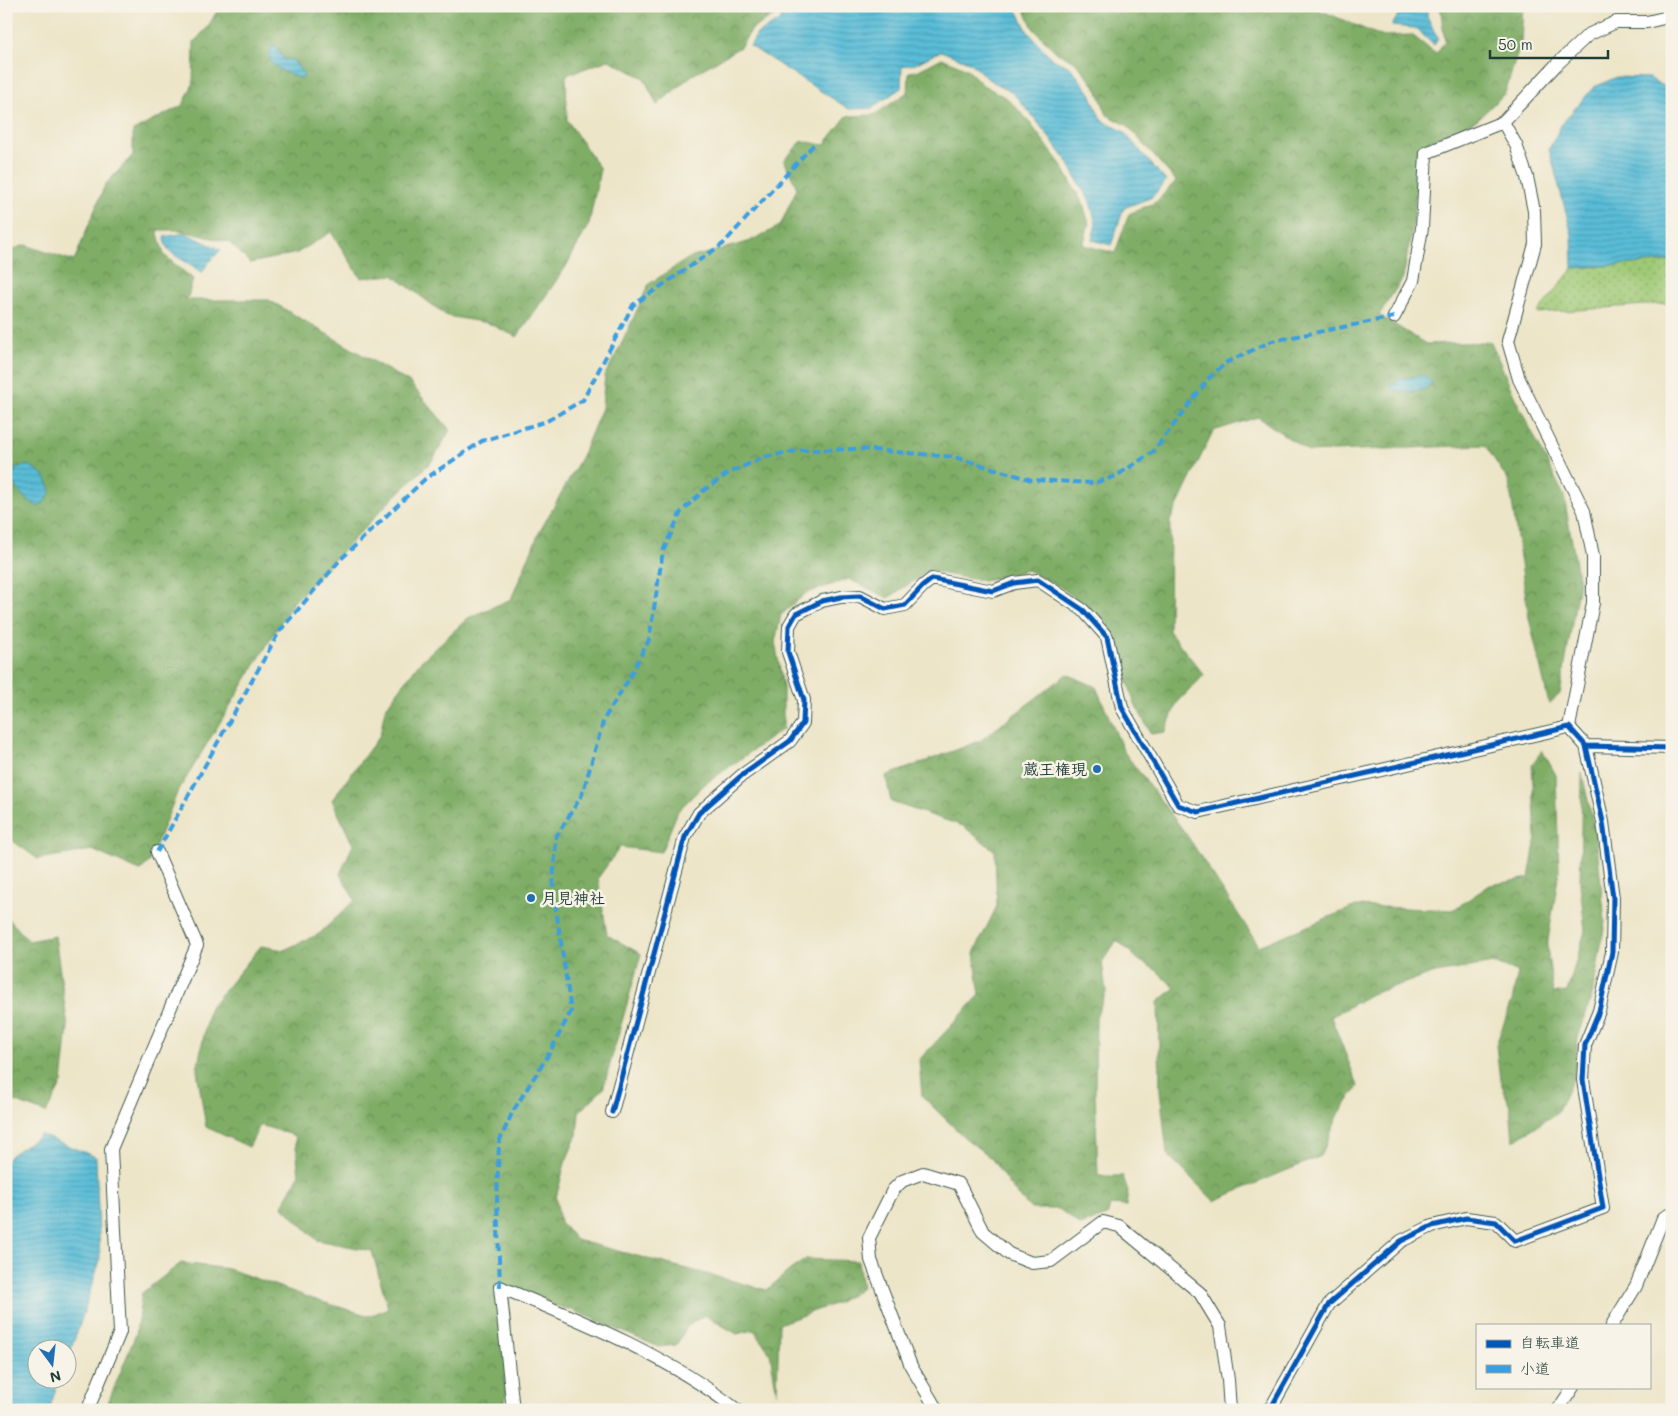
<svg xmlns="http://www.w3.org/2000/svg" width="1678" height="1416" font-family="Mali,'Klee One',sans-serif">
  <defs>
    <pattern id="grass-dots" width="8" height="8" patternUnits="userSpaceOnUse" patternTransform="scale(1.25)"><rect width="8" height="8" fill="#9fc975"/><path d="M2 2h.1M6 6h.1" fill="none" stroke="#81a461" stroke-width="1.8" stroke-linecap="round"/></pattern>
    <pattern id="forest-crowns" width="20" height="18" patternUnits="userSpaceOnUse" patternTransform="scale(1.25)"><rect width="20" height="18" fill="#7fad66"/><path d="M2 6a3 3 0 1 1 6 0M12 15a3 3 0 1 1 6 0" fill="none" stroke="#678e55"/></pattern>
    <pattern id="water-rules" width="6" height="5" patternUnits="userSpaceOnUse" patternTransform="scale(1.25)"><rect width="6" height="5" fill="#5abdd8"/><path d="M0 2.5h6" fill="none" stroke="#4a9bb0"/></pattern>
  </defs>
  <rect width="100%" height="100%" fill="#f7f3e8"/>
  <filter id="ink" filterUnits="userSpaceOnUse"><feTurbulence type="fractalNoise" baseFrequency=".02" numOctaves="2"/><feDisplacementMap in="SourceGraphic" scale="10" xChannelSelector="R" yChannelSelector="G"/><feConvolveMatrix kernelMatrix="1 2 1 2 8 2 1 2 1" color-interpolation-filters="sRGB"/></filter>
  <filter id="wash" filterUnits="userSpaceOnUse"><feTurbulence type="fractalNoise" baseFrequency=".0096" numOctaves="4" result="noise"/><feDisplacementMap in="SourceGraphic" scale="20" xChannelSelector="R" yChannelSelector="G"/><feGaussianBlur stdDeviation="1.12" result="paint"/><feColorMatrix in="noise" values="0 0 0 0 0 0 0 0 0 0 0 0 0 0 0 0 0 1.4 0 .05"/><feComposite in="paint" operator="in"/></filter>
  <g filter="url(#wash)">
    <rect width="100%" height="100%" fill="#ede5c8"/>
    <path fill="url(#grass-dots)" stroke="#5f8354" d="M 1672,261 L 1672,303 L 1537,313 L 1573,268 Z"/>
    <path fill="url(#forest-crowns)" stroke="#4f754d" d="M 218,6 L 778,6 L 774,16 L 752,29 L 740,47 L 691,76 L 657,105 L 644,78 L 609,60 L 566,75 L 567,120 L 600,169 L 589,224 L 565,268 L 517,337 L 488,323 L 447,316 L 393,275 L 361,278 L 331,232 L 297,253 L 250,263 L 229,242 L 178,230 L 157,230 L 164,255 L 193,279 L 187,300 L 269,300 L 410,383 L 450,430 L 432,461 L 388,503 L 292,604 L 177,793 L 149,862 L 140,871 L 92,850 L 38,859 L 6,836 L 6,252 L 25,245 L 74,261 L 105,185 L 133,155 L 133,131 L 183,105 L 193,84 L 194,42 L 208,27 L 218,9 Z
      M 1023,6 L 1310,6 L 1381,36 L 1412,35 L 1436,54 L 1445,41 L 1440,6 L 1523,6 L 1521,42 L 1505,93 L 1478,119 L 1419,147 L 1413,224 L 1403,278 L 1379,315 L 1426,344 L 1491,342 L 1515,398 L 1564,496 L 1579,582 L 1560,694 L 1549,704 L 1529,618 L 1509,482 L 1485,445 L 1309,452 L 1258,417 L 1213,431 L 1170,521 L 1169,631 L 1204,675 L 1177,703 L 1165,732 L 1151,734 L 1134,702 L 1120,655 L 1107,622 L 1059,586 L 1027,570 L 983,581 L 928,571 L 888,598 L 849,579 L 806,593 L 781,615 L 775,642 L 783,687 L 783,729 L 705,784 L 678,811 L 661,852 L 620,847 L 598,878 L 607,935 L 641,954 L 603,1089 L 579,1112 L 577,1135 L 565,1163 L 556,1198 L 560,1222 L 576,1240 L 767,1290 L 790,1270 L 806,1259 L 858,1261 L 862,1288 L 839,1302 L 779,1324 L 777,1393 L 770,1353 L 754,1330 L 737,1334 L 704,1315 L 688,1326 L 676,1345 L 659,1347 L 572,1310 L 509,1293 L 510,1367 L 504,1410 L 105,1410 L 136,1334 L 142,1293 L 181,1263 L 229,1269 L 322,1302 L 370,1316 L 388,1308 L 372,1251 L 317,1240 L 282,1206 L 299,1175 L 295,1136 L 260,1125 L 249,1147 L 206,1127 L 197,1070 L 209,1009 L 261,946 L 284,950 L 319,934 L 355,900 L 340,874 L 353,845 L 332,800 L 380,735 L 385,709 L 419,663 L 468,618 L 511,599 L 539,533 L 582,456 L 602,408 L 605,375 L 622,343 L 649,284 L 689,258 L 748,242 L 780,226 L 797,188 L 784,160 L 802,141 L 824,145 L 847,116 L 874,115 L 908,92 L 909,72 L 917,71 L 942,58 L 967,69 L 983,85 L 1008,99 L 1027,119 L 1062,166 L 1075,190 L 1083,204 L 1089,224 L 1083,245 L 1115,253 L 1129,214 L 1156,202 L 1176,181 L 1127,125 L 1107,115 L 1097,89 L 1075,61 L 1057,53 L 1033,28 Z
      M 1067,674 L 1096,687 L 1124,752 L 1186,834 L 1259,946 L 1356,906 L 1453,910 L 1490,885 L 1529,878 L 1536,838 L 1532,765 L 1542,750 L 1556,775 L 1559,871 L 1547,947 L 1553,993 L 1567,992 L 1585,931 L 1580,884 L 1582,773 L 1596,837 L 1605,922 L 1593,992 L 1578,1038 L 1574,1077 L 1557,1113 L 1513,1141 L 1510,1106 L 1500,1080 L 1496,1045 L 1512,1001 L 1518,972 L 1493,963 L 1436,973 L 1371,994 L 1331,1017 L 1358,1086 L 1339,1114 L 1321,1156 L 1214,1201 L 1167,1154 L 1160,1090 L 1158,1002 L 1175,988 L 1156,970 L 1140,961 L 1117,940 L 1102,962 L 1106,992 L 1096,1017 L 1095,1090 L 1098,1176 L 1123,1176 L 1128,1192 L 1126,1206 L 1110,1205 L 1107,1216 L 1080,1225 L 1059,1209 L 1031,1209 L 1010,1186 L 992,1159 L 964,1137 L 922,1096 L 919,1060 L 980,995 L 974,953 L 997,906 L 995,851 L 963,826 L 891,802 L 886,776 L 980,741 Z
      M 6,916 L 29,941 L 55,936 L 68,1028 L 62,1083 L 46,1113 L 6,1098 Z"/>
    <path fill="url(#water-rules)" stroke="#3c7d86" d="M 786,6 L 1015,6 L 1028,32 L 1052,59 L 1070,67 L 1090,93 L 1101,120 L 1123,131 L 1166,181 L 1152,197 L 1124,208 L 1111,245 L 1092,240 L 1096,224 L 1090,201 L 1081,187 L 1068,162 L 1032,115 L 1013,93 L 988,79 L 971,63 L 941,51 L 915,64 L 902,66 L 901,88 L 872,108 L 849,109 L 750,46 L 757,34 L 780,21 Z
      M 1403,6 L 1427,6 L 1427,16 L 1438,39 L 1434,45 L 1415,28 L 1392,26 Z
      M 273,44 L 284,59 L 293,60 L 304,75 L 302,79 L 284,72 L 271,63 L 269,54 Z
      M 1617,77 L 1649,78 L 1672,91 L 1672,261 L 1573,268 L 1572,235 L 1549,149 L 1563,122 L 1594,87 Z
      M 185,233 L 221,250 L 208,263 L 202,273 C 197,270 193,265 188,263 C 176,256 165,252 164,237 Z
      M 1424,375 L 1433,384 C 1419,393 1404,396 1389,386 L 1401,379 Z
      M 29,465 L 44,475 L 51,490 L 47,499 L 38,507 L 22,495 L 12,481 L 16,468 Z
      M 41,1135 L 96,1157 L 100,1260 L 78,1330 L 68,1357 L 68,1348 L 38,1348 L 38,1378 L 59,1379 L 49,1410 L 6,1410 L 6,1162 L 11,1155 Z"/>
  </g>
  <g filter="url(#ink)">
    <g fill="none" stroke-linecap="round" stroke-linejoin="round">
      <defs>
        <path id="minor" d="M 1503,122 L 1516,145 L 1527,177 L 1534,211 L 1535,244 L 1508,341 L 1519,379 L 1584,511 L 1593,556 L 1593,603 L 1569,727
          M 1394,317 L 1413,281 L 1422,228 L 1426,153 L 1503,122 L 1556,65 L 1588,35 L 1616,22 L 1647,22 L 1672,16
          M 612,1112 L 685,837 L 699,813 L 741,776 L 790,741 L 803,723 L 804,700 L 788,652 L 789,626 L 796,614 L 822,601 L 841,597 L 860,596 L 885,609 L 905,605 L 923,586 L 932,579 L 993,591 L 1014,583 L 1038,580 L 1083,610 L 1107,637 L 1122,708 L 1178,805 L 1198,812 L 1569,727 L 1586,746 L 1672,748
          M 1612,1325 L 1636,1286 L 1663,1218 L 1672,1213
          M 89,1410 L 90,1404 L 120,1332 L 111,1149 L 197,945 L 157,852
          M 513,1410 L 500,1287 C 582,1321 667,1355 737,1410
          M 937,1410 L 911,1366 L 871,1260 L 869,1238 L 893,1190 L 902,1181 L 923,1173 L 959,1184 L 983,1232 L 1009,1254 L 1032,1263 L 1051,1261 L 1103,1222 L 1119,1226 L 1200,1293 L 1220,1326 L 1228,1380 L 1230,1410
          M 1267,1410 L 1272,1406 L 1329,1304 L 1401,1241 L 1432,1226 L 1466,1218 L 1496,1222 L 1515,1241 L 1603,1208 L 1583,1080 L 1585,1045 L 1599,1011 L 1612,952 L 1613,898 L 1603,822 L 1586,746
          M 1558,1410 L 1573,1387"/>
        <path id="primary" d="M 1670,6 L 1672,9"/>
      </defs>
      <use href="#minor" stroke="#3e564a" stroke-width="14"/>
      <use href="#primary" stroke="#3e564a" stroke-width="22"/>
      <use href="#minor" stroke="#fff" stroke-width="12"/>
      <use href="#primary" stroke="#fff" stroke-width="20"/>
      <path stroke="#3c9ee2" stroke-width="4" stroke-dasharray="8 4" stroke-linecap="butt" d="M 157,852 L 279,632 L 340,560 L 425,479 L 482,441 L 547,421 L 583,400 L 633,305 L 723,244 L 815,143
        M 500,1287 L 497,1199 L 499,1142 L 513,1111 L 550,1052 L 571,1011 L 553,889 L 556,837 L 582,795 L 604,719 L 627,682 L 649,640 L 663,551 L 681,512 L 704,490 L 730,472 L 765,457 L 802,450 L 862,449 L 954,457 L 1032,480 L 1094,483 L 1116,476 L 1153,452 L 1210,377 L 1227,362 L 1272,341 L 1394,317"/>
      <defs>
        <path id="cycleway" d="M 612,1112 L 685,837 L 699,813 L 741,776 L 790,741 L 803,723 L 804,700 L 788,652 L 789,626 L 796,614 L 822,601 L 841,597 L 860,596 L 885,609 L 905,605 L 923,586 L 932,579 L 993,591 L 1014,583 L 1038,580 L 1083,610 L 1107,637 L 1122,708 L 1178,805 L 1198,812 L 1569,727 L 1586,746 L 1672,748
          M 1267,1410 L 1272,1406 L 1329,1304 L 1401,1241 L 1432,1226 L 1466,1218 L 1496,1222 L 1515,1241 L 1603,1208 L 1583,1080 L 1585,1045 L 1599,1011 L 1612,952 L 1613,898 L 1603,822 L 1586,746"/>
      </defs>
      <use href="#cycleway" stroke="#f7f3e8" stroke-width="8"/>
      <use href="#cycleway" stroke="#0057b8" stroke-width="5"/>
    </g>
  </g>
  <g fill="#1f6fb2" stroke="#f7f3e8" stroke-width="2">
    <circle cx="1097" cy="769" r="5"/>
    <circle cx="531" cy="898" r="5"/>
  </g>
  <g text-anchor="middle" stroke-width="5" stroke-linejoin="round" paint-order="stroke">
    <g font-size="16" font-weight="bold" fill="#1f3d34" stroke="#f7f3e8" text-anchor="end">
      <text x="1087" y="775">蔵王権現</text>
      <text x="541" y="904" text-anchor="start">月見神社</text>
    </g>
  </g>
  <rect width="1678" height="1416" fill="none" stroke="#f7f3e8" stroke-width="25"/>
  <rect x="1476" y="1324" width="175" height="65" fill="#f7f3e8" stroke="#a1aaa0"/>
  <rect x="1486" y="1340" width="25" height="8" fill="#0057b8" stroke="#a1aaa0"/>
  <text x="1520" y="1348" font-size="15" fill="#1f3d34">自転車道</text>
  <rect x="1486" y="1365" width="25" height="8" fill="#3c9ee2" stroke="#a1aaa0"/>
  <text x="1520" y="1374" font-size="15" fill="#1f3d34">小道</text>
  <g transform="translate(52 1364) rotate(165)"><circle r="24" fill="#f7f3e8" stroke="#a1aaa0"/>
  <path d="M0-4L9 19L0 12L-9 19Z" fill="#1f6fb2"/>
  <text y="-8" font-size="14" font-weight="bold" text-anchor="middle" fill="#1f3d34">N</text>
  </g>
  <path d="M1490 50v8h118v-8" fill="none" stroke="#1f3d34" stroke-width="2.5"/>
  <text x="1498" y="50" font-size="15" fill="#1f3d34" stroke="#f7f3e8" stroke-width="4" paint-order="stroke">50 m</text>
</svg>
